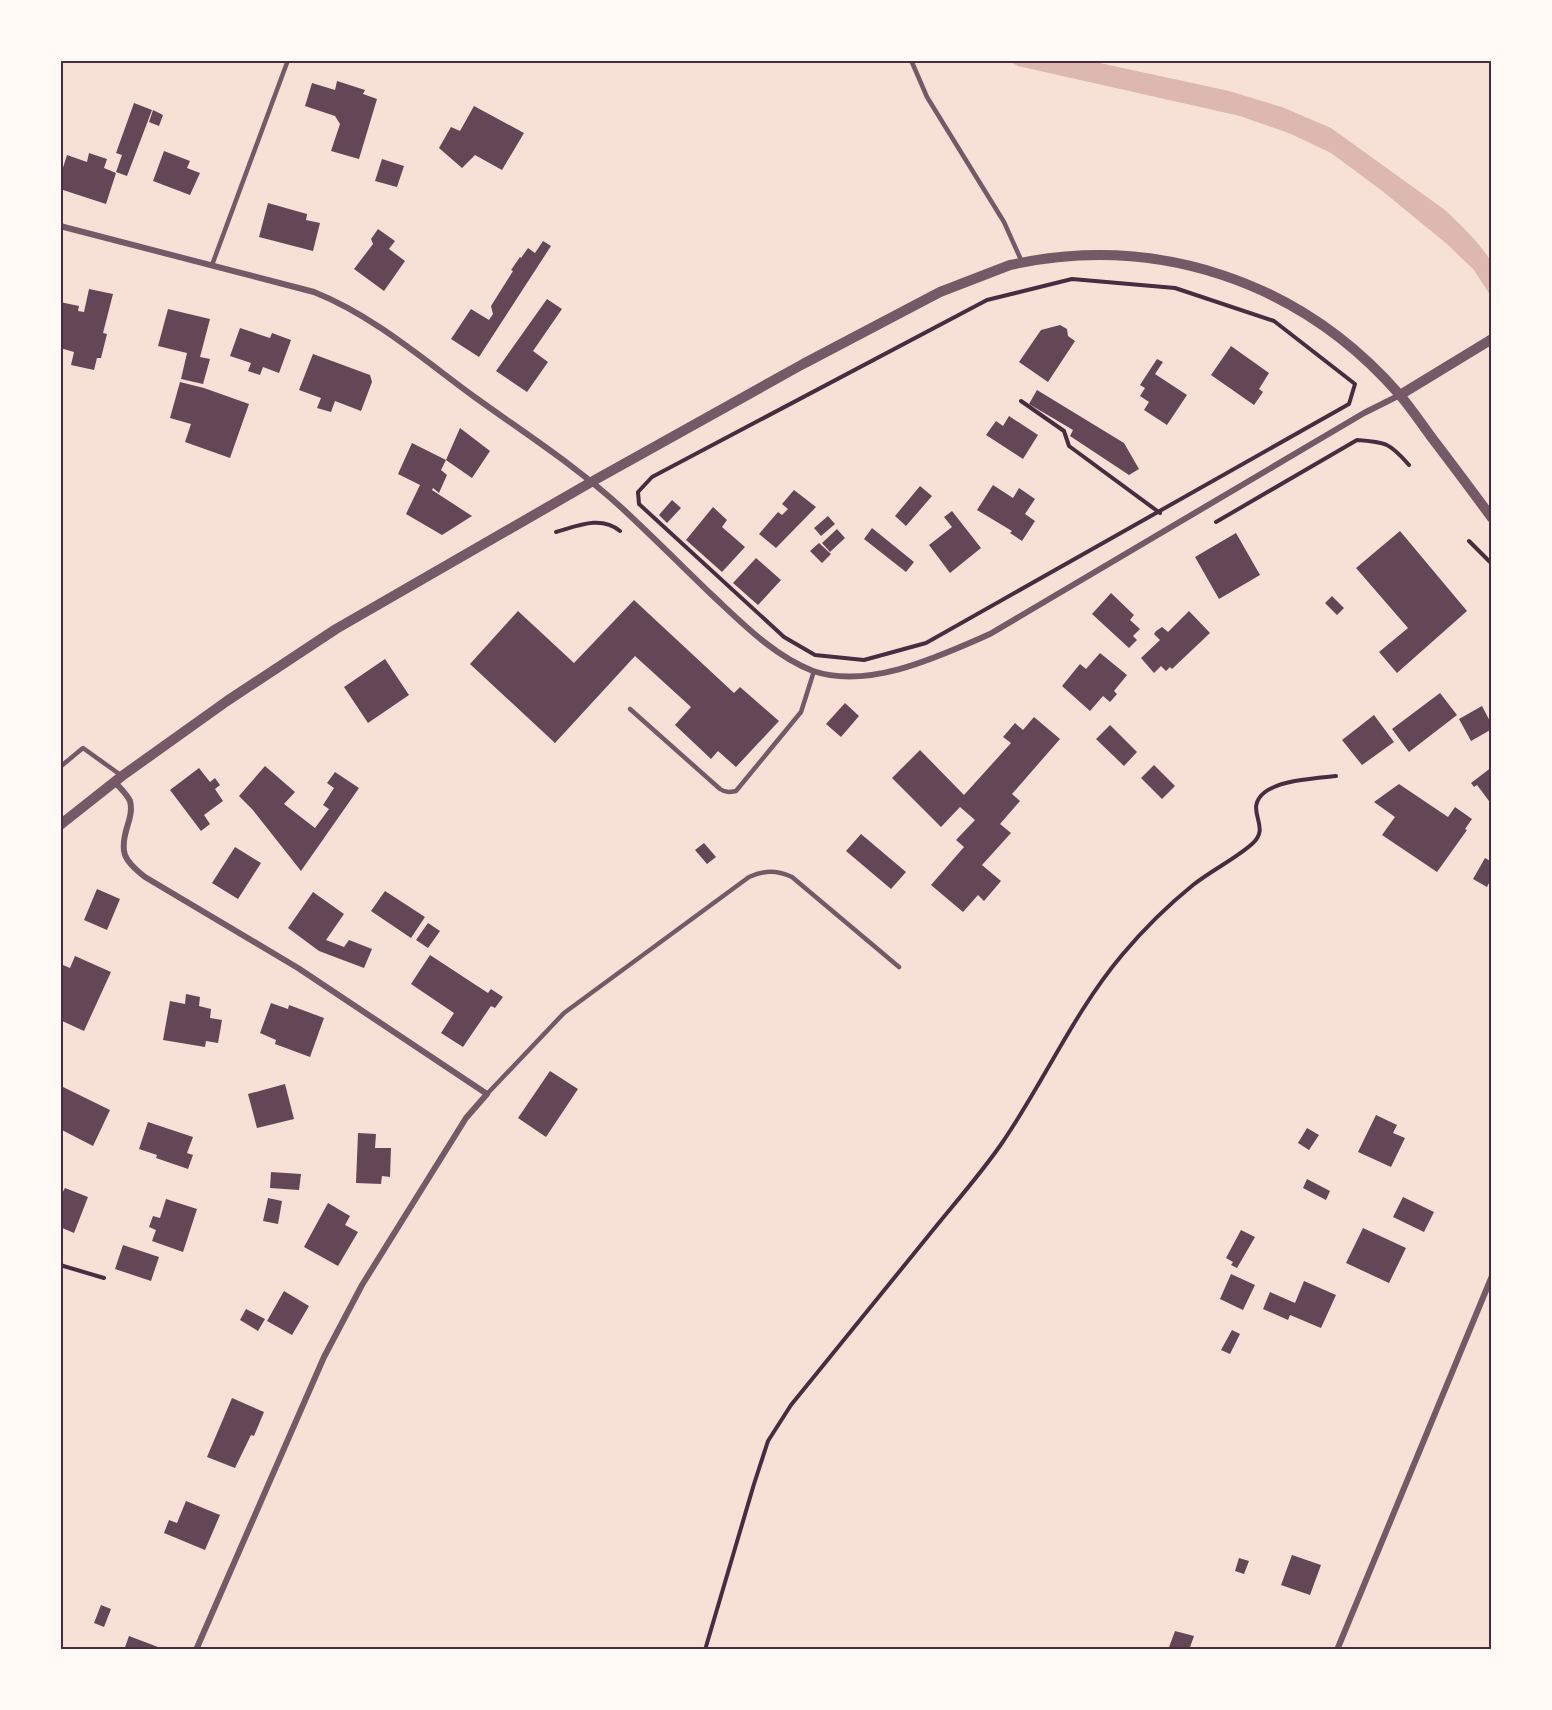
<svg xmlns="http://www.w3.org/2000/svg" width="1552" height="1710" font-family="'Titillium Web',sans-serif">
  <rect width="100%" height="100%" fill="#f7e1d7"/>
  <path fill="#dcb8b0" d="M 1007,60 L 1086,60 L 1229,91 L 1282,107 L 1331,128 L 1445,210 C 1457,221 1486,249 1492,264 C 1495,273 1492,288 1492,298 L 1474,270 L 1447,244 L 1381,190 L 1331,153 L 1291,134 L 1240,116 L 1018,66 Z"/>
  <path fill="#644757" d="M 337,81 L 365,90 L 363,94 L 377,99 L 359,159 L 331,151 L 340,124 L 335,116 L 305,106 L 312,83 L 335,90 Z
    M 134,103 L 152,110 L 127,176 L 116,172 L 122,155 L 116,153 Z
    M 474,106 L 524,133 L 502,170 L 475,155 L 462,168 L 439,148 L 451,127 L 460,131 Z
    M 153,110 L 163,115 L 159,126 L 149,122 Z
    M 164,151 L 190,161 L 187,168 L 200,173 L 190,195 L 153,181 Z
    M 89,153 L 107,159 L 104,168 L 116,173 L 106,204 L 60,189 L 60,177 L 67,155 L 87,162 Z
    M 382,159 L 404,166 L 397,187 L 375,181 Z
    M 268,203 L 307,214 L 306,220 L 320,223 L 313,251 L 259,237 Z
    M 378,229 L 395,241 L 389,249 L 405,261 L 384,291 L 354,269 L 373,244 L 371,239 Z
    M 543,241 L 551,246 L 479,357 L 451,339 L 471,309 L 489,320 L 493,314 L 491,306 L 513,271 L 511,270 L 520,257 L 521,258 L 528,248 L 535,253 Z
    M 89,289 L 113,294 L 103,333 L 107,334 L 101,358 L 97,358 L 94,370 L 71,365 L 74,352 L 60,348 L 60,302 L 79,306 L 78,311 L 84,312 Z
    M 547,299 L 562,309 L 533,351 L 548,362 L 527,392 L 496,371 Z
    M 168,309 L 210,319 L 200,357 L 210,359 L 203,384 L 181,379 L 187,353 L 158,346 Z
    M 1060,325 L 1067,329 L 1068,336 L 1075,341 L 1048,382 L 1019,362 L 1041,330 Z
    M 240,328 L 270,338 L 272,333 L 291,340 L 279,373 L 263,367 L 260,375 L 248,371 L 251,363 L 230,356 Z
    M 1231,346 L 1269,373 L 1259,389 L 1263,392 L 1254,405 L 1211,375 Z
    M 313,354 L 370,375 L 372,382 L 361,411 L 335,401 L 331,412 L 317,408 L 321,398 L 299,390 Z
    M 1157,359 L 1163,362 L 1155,374 L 1187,395 L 1167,425 L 1144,410 L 1149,402 L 1140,396 L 1145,388 L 1140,385 Z
    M 180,382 L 204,388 L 249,404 L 230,458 L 185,442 L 191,424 L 170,418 Z
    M 1037,390 L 1124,443 L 1139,469 L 1129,475 L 1070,436 L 1073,430 L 1029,404 Z
    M 1009,416 L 1038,435 L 1023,459 L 986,435 L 996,421 L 1003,426 Z
    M 460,428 L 490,451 L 472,478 L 446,460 Z
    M 412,443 L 446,460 L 441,470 L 447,475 L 439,493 L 433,488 L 432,490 L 472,516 L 442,535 L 406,514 L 420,485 L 398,474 Z
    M 993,485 L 1013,498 L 1019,488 L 1035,499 L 1025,514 L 1035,521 L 1022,541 L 1010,533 L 1012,531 L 977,510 Z
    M 920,486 L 932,496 L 906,526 L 895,516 Z
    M 794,490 L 816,507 L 776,548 L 759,534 L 778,512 L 782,515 L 788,509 L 782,504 Z
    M 672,500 L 681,508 L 667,523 L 659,515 Z
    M 713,507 L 727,520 L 722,527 L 745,547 L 722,572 L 686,540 Z
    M 952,511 L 981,548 L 950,573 L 929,545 L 952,527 L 944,517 Z
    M 828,516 L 835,524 L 821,536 L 814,528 Z
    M 872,528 L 914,562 L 906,572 L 864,539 Z
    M 837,529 L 845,538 L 830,552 L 822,543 Z
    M 1400,531 L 1467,611 L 1397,673 L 1379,652 L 1408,628 L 1356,568 Z
    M 1236,533 L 1260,575 L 1219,599 L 1195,557 Z
    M 819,543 L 831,554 L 822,563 L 810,551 Z
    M 756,558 L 781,580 L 758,605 L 733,583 Z
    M 1111,593 L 1134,615 L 1130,620 L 1140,629 L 1133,636 L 1137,640 L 1129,648 L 1092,614 Z
    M 1332,596 L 1344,608 L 1337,615 L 1325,603 Z
    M 634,600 L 734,693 L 740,687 L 779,721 L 736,767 L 718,751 L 711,759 L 675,725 L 691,707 L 635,656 L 555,743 L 470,664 L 518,611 L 574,663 Z
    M 1189,611 L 1210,633 L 1172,669 L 1170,667 L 1166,671 L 1161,666 L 1154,673 L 1141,658 L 1160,640 L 1154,634 L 1156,631 L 1162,627 L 1168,632 Z
    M 1100,653 L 1127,675 L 1114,691 L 1117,694 L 1110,702 L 1103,696 L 1090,711 L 1062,686 L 1080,664 L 1086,669 Z
    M 385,659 L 409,695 L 368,723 L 344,687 Z
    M 1440,693 L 1457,715 L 1409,752 L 1392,729 Z
    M 845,703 L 859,716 L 841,737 L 826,724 Z
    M 1482,706 L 1492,725 L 1492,729 L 1471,741 L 1459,719 Z
    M 1374,715 L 1394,742 L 1362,765 L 1342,740 Z
    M 1034,717 L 1060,739 L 1012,794 L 1020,801 L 1000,824 L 1011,833 L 982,865 L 1001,881 L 984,901 L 978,895 L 963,912 L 931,885 L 964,847 L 956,840 L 975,820 L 960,807 L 941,827 L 892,778 L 920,750 L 964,795 L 1011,743 L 1003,737 L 1015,723 L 1023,730 Z
    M 1110,725 L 1137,752 L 1124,766 L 1096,739 Z
    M 1154,765 L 1175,786 L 1162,799 L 1141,778 Z
    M 265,766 L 295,792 L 284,804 L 315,828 L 329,809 L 323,805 L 334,788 L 327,783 L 335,772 L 359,788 L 301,871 L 252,809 L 239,796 Z
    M 1492,767 L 1492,805 L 1477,785 L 1474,787 L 1471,783 Z
    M 199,768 L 210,782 L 215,778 L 220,785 L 215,789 L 223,801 L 204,815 L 210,824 L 201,831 L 170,790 Z
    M 1399,784 L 1448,817 L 1455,807 L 1472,819 L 1465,829 L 1467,830 L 1437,872 L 1382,835 L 1395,817 L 1374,802 Z
    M 861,834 L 906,872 L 891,889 L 846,851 Z
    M 704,843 L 716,857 L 707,864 L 695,850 Z
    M 235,847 L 261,863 L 238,899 L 212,883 Z
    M 1485,858 L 1492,862 L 1492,877 L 1487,887 L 1473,879 Z
    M 97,889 L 120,899 L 107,930 L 84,920 Z
    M 385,891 L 425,917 L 411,938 L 371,911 Z
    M 313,892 L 344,914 L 326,940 L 344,947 L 349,940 L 372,949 L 364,968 L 319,951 L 288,928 Z
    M 428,923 L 440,931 L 428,948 L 416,940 Z
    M 430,955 L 488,993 L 491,989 L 503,997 L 495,1008 L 491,1006 L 463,1047 L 441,1033 L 454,1013 L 411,984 Z
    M 75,956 L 111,972 L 84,1031 L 60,1020 L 60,972 L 63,965 L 70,968 Z
    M 186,994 L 200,997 L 199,1006 L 211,1009 L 210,1018 L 222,1020 L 218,1043 L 206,1041 L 205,1047 L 163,1040 L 170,1001 L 185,1004 Z
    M 271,1003 L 288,1009 L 289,1005 L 324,1018 L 310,1057 L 275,1044 L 276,1040 L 260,1033 Z
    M 550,1071 L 578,1089 L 546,1137 L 518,1118 Z
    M 285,1084 L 294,1119 L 257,1128 L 248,1094 Z
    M 63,1087 L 110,1110 L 93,1146 L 60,1129 L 60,1088 Z
    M 1376,1115 L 1397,1125 L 1393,1133 L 1405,1138 L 1391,1167 L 1358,1152 Z
    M 148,1122 L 193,1137 L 187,1153 L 193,1155 L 188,1169 L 156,1158 L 157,1155 L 139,1149 Z
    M 1307,1128 L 1319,1135 L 1309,1150 L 1298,1143 Z
    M 358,1133 L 376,1134 L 375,1148 L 391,1148 L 390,1177 L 382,1176 L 381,1184 L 356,1183 Z
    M 271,1172 L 301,1174 L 299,1190 L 270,1188 Z
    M 1307,1179 L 1330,1191 L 1326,1200 L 1303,1188 Z
    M 65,1188 L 88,1197 L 74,1233 L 60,1227 L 60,1197 Z
    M 1403,1197 L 1434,1212 L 1424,1232 L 1393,1217 Z
    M 268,1198 L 282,1201 L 278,1224 L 263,1221 Z
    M 166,1199 L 197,1209 L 183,1252 L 152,1241 L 156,1230 L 149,1227 L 153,1216 L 160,1218 Z
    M 328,1203 L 350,1216 L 345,1225 L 358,1232 L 338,1266 L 304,1247 Z
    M 1363,1228 L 1406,1248 L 1389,1283 L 1346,1263 Z
    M 1241,1230 L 1255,1237 L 1237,1268 L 1231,1265 L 1233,1262 L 1226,1258 Z
    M 123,1245 L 159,1257 L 151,1281 L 115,1269 Z
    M 1231,1274 L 1255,1285 L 1243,1310 L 1220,1299 Z
    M 1304,1281 L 1336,1295 L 1321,1328 L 1290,1315 L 1288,1320 L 1263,1309 L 1270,1292 L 1295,1303 Z
    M 284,1291 L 309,1306 L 292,1335 L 267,1321 Z
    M 246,1309 L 265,1319 L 258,1331 L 240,1320 Z
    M 1232,1330 L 1240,1334 L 1230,1354 L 1221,1350 Z
    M 232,1398 L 264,1412 L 254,1436 L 251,1435 L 235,1468 L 207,1457 Z
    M 186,1501 L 220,1515 L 205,1550 L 164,1533 L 169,1520 L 177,1523 Z
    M 1292,1555 L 1321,1565 L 1310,1595 L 1281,1585 Z
    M 1239,1558 L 1249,1561 L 1244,1574 L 1235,1571 Z
    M 101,1605 L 111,1609 L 104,1627 L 94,1623 Z
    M 1175,1631 L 1194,1636 L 1189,1650 L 1168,1650 Z
    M 129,1636 L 166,1650 L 124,1650 Z"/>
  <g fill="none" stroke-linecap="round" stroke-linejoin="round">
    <path stroke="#4a2c40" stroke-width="4" d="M 1072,279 L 1175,288 L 1274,321 L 1355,384 L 1349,404 L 926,643 L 864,660 L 815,655 L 784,637 L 639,504 L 638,492 L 652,477 L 987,300 Z
      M 1021,401 L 1064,431 L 1069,446 L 1160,513
      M 1216,522 L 1357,440 C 1386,442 1390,443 1409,465
      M 556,532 C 577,526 601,515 620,531
      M 1469,541 L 1492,564
      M 60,1265 L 104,1278
      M 705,1650 L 754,1484 L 768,1441 L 791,1405 C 837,1348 883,1292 929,1235 C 953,1205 980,1175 1002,1143 C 1044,1082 1074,1012 1122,955 C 1143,930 1167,906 1193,885 C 1212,870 1235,859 1252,844 C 1273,826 1242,810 1265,792 C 1281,780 1316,778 1336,776"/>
    <path stroke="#755966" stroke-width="4.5" d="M 911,60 L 927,97 L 1004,222 L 1022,262
      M 212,265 L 288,60
      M 630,709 L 720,789 C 726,793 730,792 736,791 L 801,712 L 814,671
      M 60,767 L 83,748 L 122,776
      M 487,1094 L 564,1013 L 749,877 C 765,870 776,870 792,877 L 899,967"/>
    <path stroke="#755966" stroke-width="6" d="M 60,226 L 314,292 C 374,316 424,360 476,398 C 526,434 579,468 624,510 C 654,538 683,567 712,595 C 742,623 774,656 813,671 C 869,690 940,656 990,634 L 1364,413 L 1400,395
      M 115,782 C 119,787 127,794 130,801 C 132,808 130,818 128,824 C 119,852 123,860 145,877 L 298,968 L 487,1094 L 466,1118 L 362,1285 L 324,1357 L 196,1650
      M 1337,1650 L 1492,1276"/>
    <path stroke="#755966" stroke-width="10" d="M 1400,395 L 1492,339
      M 60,825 L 122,776 L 227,701 L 336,629 L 593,481 L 803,364 L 940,292 L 1010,265 C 1157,233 1300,281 1399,394 C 1411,408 1421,423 1432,438 C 1452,464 1472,491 1492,518"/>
  </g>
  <rect width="1552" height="1710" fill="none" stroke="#fffaf5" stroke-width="123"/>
  <rect x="62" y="62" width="1428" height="1586" fill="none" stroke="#4a2c40" stroke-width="2"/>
</svg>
